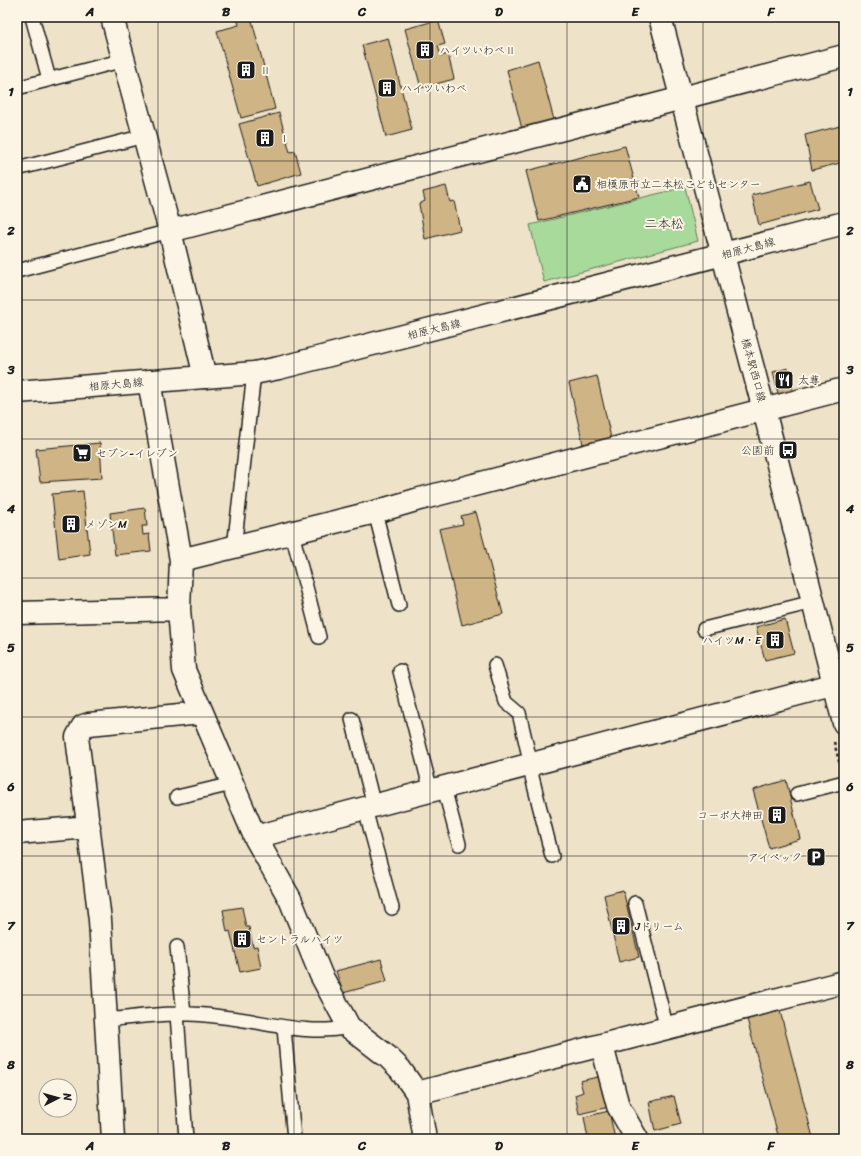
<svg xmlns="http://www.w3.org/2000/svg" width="861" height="1156" font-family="Sriracha,'Klee One',sans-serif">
  <rect width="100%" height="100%" fill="#eee2c8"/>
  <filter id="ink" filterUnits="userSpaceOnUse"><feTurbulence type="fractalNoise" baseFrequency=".025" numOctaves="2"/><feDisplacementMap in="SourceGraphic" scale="8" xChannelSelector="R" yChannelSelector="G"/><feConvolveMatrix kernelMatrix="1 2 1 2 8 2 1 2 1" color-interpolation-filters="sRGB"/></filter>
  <g filter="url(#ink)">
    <path fill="#a8da9b" stroke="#627b5c" d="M 685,187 L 698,241 L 544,282 L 530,225 Z"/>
    <path fill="#cfb485" stroke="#1c1c1c" d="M 243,17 L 251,17 L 275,109 L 241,118 L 217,31 L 239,25 L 237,18 Z
      M 438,20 L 445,44 L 438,46 L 441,56 L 448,54 L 454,79 L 421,88 L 405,29 Z
      M 388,38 L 412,130 L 386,137 L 362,45 Z
      M 538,60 L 554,120 L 522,129 L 507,70 Z
      M 279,113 L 290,152 L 295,151 L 301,173 L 257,186 L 239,124 Z
      M 844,125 L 844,162 L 812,170 L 805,135 Z
      M 625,146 L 639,197 L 539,221 L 526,171 Z
      M 810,181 L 818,209 L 759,225 L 752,195 Z
      M 446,186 L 450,202 L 454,201 L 460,230 L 425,239 L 419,204 L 425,201 L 423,192 Z
      M 788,368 L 793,392 L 781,395 L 778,393 L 773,372 Z
      M 597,376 L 611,438 L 583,444 L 569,383 Z
      M 100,443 L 102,478 L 40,482 L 36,449 Z
      M 83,491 L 90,554 L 59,559 L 52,494 Z
      M 145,508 L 147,526 L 142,526 L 143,535 L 149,534 L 151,551 L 115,555 L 110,513 Z
      M 476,512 L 503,614 L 462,625 L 439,529 L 463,524 L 461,516 Z
      M 844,617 L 844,632 L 840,618 Z
      M 785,619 L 794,653 L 765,660 L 756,627 Z
      M 786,780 L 800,839 L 769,848 L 753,790 Z
      M 623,890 L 639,957 L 619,962 L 604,895 Z
      M 242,907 L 246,927 L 249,927 L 253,947 L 257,946 L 261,968 L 240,972 L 230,931 L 227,932 L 223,910 Z
      M 381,959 L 387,981 L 343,993 L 336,971 Z
      M 780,1011 L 813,1138 L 779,1139 L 747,1019 Z
      M 602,1076 L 609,1107 L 579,1114 L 575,1095 L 583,1092 L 580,1081 Z
      M 674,1096 L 681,1124 L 655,1131 L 649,1102 Z
      M 609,1111 L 615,1139 L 588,1139 L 584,1117 Z"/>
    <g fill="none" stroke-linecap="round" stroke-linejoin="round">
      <defs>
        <path id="lane" d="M 32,17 L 49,79
          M 17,88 L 124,60
          M 17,169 L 144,136
          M 17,271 L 170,231
          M 375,512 L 399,605
          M 292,533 L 319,637
          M 234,548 L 254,373
          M 704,629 L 813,602
          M 495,665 L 506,702 L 519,713 L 531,765
          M 400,671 L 431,791
          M 352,719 L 374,806
          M 529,765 L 552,856
          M 444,788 L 459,844
          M 797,794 L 844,782
          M 177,797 L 232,784
          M 365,809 L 392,908
          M 635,903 L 667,1029
          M 177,947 L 184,1014
          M 177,1014 L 186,1139
          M 106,1020 C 129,1018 153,1014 176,1014 C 194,1013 214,1016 231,1018 C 271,1023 309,1036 349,1027
          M 284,1028 L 294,1139"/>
        <path id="street" d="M 112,17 L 170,231 L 205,377
          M 170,231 L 844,56
          M 149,381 L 181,560 L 179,609 L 184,670 L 255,837 L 290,899 L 321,975 L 349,1027 L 388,1057 L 400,1069 L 417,1093 L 425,1139
          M 181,560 L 375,512 L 416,500 L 844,389
          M 17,613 L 179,609
          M 17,833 L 89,827
          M 255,837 L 844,682
          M 602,1046 L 618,1106 L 637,1139
          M 417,1093 L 844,982
          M 113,1139 L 100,920 L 77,737 L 83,726 L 89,724 L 201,713"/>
        <path id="secondary" d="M 660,17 L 764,410 L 844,723
          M 17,392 L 254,373 L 279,368 L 844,223"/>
      </defs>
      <use href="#lane" stroke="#1c1c1c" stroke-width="16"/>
      <use href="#street" stroke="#1c1c1c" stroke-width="25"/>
      <use href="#secondary" stroke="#1c1c1c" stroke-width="25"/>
      <path stroke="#1c1c1c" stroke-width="2.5" stroke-dasharray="3 3" stroke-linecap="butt" d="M 834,742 L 840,765"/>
      <use href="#lane" stroke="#fcf5e5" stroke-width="13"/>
      <use href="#street" stroke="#fcf5e5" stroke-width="22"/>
      <use href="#secondary" stroke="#fcf5e5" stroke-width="22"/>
    </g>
  </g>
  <path fill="none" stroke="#1c1c1c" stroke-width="1" stroke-opacity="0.55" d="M 158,17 L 158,1139M 294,17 L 294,1139M 430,17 L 430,1139M 567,17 L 567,1139M 703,17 L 703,1139M 17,161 L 844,161M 17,300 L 844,300M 17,439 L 844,439M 17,578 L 844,578M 17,717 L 844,717M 17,856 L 844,856M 17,995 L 844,995"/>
  <defs>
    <symbol id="building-square" viewBox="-11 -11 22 22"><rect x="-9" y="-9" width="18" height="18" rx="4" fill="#1c1c1c" stroke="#fcf5e5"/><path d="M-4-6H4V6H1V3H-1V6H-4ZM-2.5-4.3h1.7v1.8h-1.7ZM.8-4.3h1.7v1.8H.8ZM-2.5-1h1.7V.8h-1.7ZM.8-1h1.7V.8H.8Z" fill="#fff"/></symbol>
    <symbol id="civic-square" viewBox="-11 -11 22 22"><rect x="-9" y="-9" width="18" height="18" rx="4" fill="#1c1c1c" stroke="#fcf5e5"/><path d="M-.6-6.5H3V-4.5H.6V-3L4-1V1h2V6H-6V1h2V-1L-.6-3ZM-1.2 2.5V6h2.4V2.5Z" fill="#fff"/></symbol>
    <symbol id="restaurant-square" viewBox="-11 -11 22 22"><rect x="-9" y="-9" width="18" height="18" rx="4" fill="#1c1c1c" stroke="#fcf5e5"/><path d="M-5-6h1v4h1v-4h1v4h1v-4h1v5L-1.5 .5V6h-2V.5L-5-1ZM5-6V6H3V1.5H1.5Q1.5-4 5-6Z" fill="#fff"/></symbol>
    <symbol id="bus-square" viewBox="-11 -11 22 22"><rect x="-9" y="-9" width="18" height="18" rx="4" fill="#1c1c1c" stroke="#fcf5e5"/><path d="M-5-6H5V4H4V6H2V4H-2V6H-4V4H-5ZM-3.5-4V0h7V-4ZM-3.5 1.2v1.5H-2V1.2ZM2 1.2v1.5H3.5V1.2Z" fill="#fff"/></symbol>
    <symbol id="supermarket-square" viewBox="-11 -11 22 22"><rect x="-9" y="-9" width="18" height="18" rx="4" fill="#1c1c1c" stroke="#fcf5e5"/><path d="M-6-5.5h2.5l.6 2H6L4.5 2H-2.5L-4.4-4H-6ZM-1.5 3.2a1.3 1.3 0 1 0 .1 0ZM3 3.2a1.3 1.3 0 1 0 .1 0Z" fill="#fff"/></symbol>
    <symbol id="parking-square" viewBox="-11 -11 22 22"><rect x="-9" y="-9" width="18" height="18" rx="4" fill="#1c1c1c" stroke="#fcf5e5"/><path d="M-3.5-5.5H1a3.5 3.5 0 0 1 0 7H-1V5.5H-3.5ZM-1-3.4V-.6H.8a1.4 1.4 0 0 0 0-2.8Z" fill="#fff"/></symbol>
  </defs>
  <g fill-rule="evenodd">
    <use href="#building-square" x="414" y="39" width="22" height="22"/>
    <use href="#building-square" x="235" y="59" width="22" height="22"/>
    <use href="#building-square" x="376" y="77" width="22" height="22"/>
    <use href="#building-square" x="254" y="127" width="22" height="22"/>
    <use href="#civic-square" x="571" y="173" width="22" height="22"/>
    <use href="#restaurant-square" x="773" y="369" width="22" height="22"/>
    <use href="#bus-square" x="777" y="439" width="22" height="22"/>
    <use href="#supermarket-square" x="71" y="442" width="22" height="22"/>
    <use href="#building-square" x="60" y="513" width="22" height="22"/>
    <use href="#building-square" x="764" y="629" width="22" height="22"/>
    <use href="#building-square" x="766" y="804" width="22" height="22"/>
    <use href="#parking-square" x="805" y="846" width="22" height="22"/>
    <use href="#building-square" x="610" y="915" width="22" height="22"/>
    <use href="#building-square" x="231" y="928" width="22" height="22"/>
  </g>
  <g text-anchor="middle" stroke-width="4" stroke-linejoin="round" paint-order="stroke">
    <g font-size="11" fill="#1c1c1c" stroke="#fcf5e5" text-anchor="start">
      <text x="439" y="54">ハイツいわべⅡ</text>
      <text x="260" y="74">Ⅱ</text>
      <text x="401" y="92">ハイツいわべ</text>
      <text x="279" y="142">Ⅰ</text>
      <text x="596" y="188">相模原市立二本松こどもセンター</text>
      <text x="798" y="384">太尊</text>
      <text x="774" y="454" text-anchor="end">公園前</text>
      <text x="96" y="457">セブン-イレブン</text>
      <text x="85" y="528">メゾンM</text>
      <text x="761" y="644" text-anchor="end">ハイツM・E</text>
      <text x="763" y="819" text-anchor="end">コーポ大神田</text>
      <text x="802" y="861" text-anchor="end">アイペック</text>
      <text x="635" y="930">Jドリーム</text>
      <text x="256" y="943">セントラルハイツ</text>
    </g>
    <g font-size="11" fill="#1c1c1c" stroke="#fcf5e5">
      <text transform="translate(748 248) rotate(-15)" y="4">相原大島線</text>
      <text transform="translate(434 329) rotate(-14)" y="4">相原大島線</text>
      <text transform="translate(754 370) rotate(75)" y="4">橋本駅西口線</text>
      <text transform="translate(116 384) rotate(-5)" y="4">相原大島線</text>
    </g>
    <g font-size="13" fill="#1c1c1c" stroke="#fcf5e5">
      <text x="664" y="228">二本松</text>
    </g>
  </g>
  <rect width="861" height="1156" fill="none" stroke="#fcf5e5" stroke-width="44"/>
  <g transform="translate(58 1098) rotate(84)"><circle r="19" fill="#fcf5e5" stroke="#a29e95"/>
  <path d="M0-3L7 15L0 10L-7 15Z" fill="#1c1c1c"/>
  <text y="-6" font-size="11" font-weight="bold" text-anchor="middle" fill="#1c1c1c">N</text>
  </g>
  <rect x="22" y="22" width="817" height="1112" fill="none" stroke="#1c1c1c" stroke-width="1.5"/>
  <g font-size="13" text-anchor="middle" font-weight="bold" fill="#1c1c1c">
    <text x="90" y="16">A</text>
    <text x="226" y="16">B</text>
    <text x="362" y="16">C</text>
    <text x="499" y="16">D</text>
    <text x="635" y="16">E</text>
    <text x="771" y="16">F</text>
    <text x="11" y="96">1</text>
    <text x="850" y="96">1</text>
    <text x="11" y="235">2</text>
    <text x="850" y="235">2</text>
    <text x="11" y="374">3</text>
    <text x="850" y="374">3</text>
    <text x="11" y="513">4</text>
    <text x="850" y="513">4</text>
    <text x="11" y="652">5</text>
    <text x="850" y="652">5</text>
    <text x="11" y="791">6</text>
    <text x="850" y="791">6</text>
    <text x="11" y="930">7</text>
    <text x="850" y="930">7</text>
    <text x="11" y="1069">8</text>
    <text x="850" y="1069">8</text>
    <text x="90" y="1150">A</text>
    <text x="226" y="1150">B</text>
    <text x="362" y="1150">C</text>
    <text x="499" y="1150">D</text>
    <text x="635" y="1150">E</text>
    <text x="771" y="1150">F</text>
  </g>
</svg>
